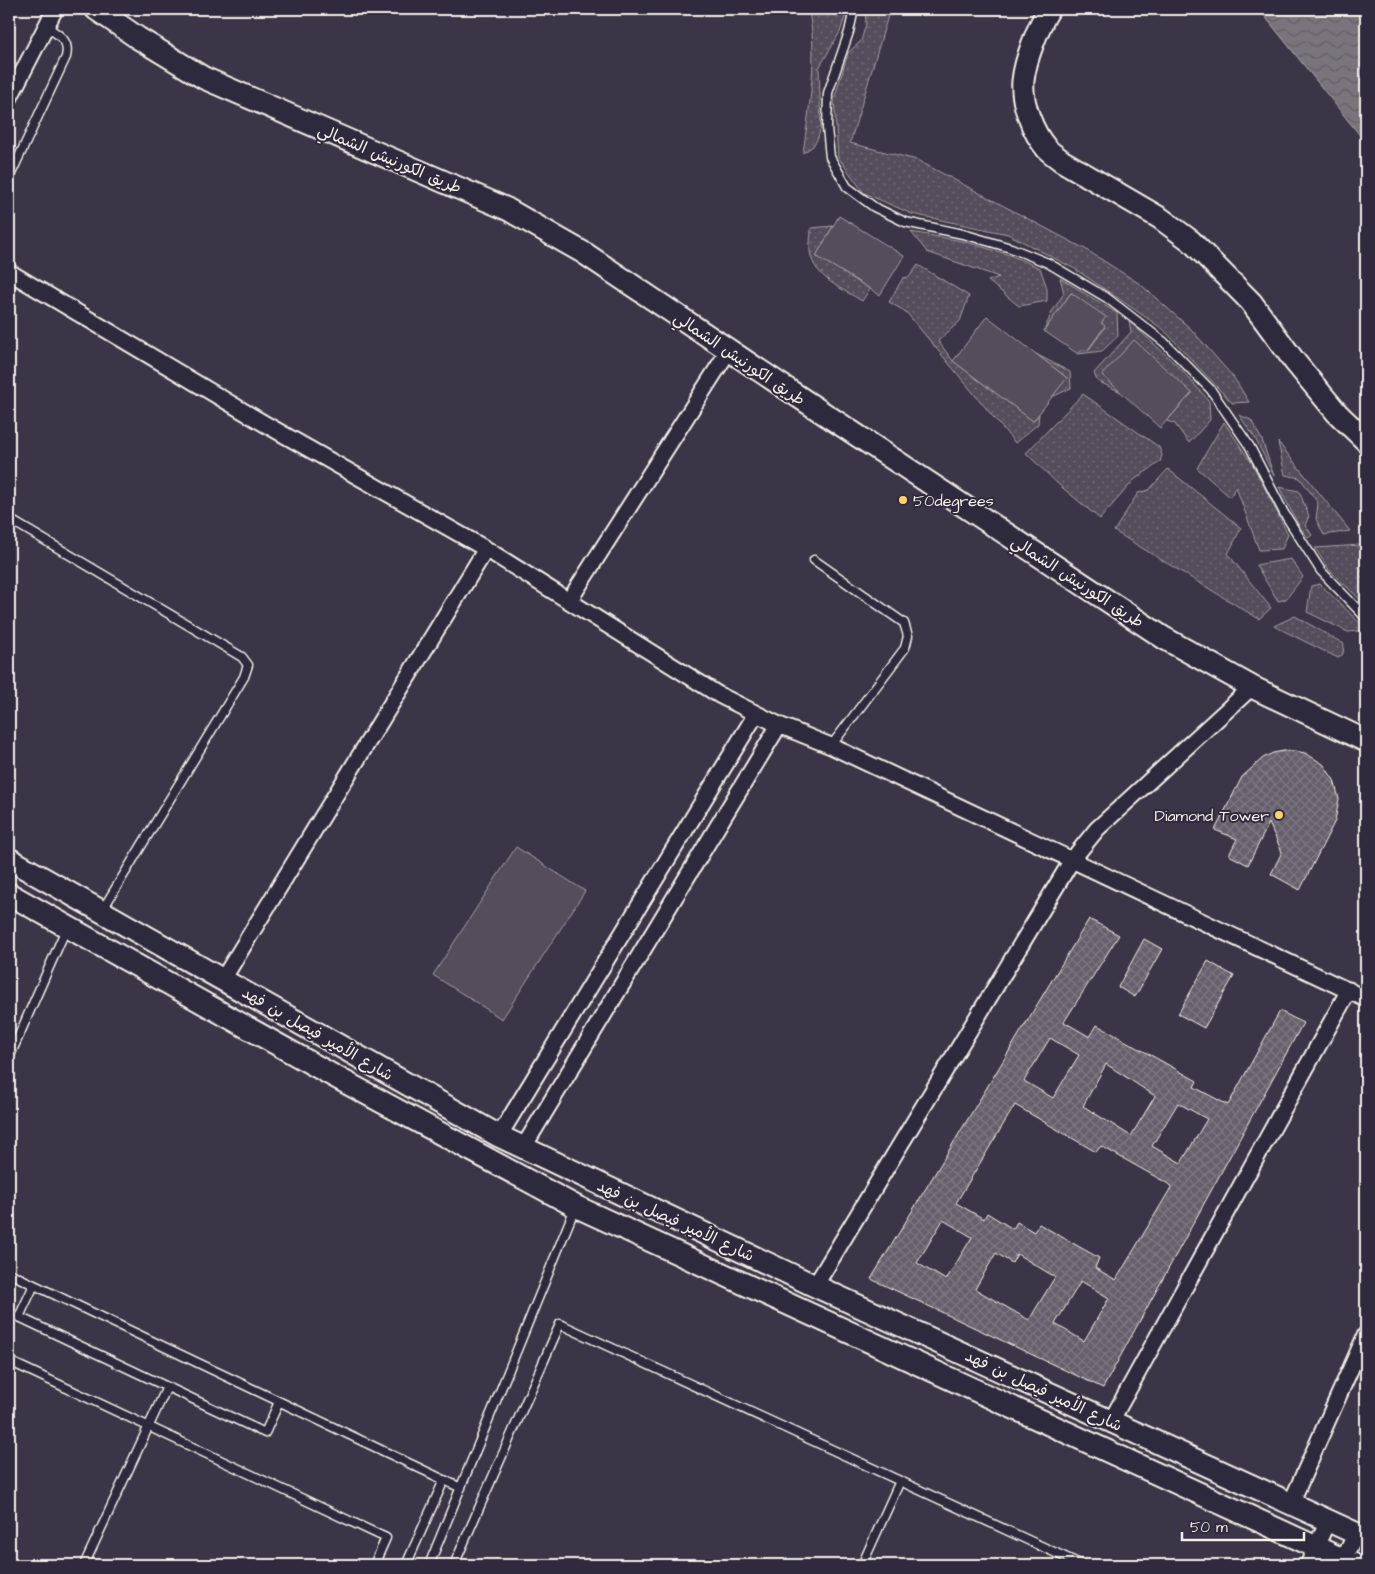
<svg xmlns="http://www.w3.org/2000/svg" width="1375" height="1574" font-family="'Architects Daughter','Playpen Sans Arabic',sans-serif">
  <defs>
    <pattern id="grass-dots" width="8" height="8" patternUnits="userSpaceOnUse" patternTransform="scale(1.25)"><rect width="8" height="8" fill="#534e5c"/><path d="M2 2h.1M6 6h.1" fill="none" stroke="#6c6873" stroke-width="1.8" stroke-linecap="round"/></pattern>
    <pattern id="water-waves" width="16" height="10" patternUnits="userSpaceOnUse" patternTransform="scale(1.25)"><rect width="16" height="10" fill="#78747b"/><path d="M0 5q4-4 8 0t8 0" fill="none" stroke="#636063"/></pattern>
    <pattern id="building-cross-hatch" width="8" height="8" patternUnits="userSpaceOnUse" patternTransform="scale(1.25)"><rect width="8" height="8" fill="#65616c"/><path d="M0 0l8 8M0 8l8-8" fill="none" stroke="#7c7881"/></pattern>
  </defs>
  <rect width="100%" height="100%" fill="#3b3647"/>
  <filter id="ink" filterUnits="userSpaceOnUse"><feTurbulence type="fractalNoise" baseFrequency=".02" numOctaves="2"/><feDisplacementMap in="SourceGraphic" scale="10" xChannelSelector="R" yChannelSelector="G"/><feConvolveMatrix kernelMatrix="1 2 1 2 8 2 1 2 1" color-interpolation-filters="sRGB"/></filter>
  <g filter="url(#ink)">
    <path fill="url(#grass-dots)" stroke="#a4a0a2" d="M 808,9 L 845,9 L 845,17 L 840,32 L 819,68 L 821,127 L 818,138 L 813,146 L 803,153 C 809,110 819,51 808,9 Z
      M 865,9 L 890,9 L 850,143 L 917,160 L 1085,249 L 1140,284 L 1191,329 L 1234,378 L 1249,402 L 1232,403 L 1163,329 L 1075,269 L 1008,234 L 912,214 L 864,193 L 838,157 L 834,100 L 848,53 L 861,41 L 866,24 Z
      M 833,226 L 816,256 L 870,289 L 862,301 C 843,289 814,278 810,252 C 809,245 811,236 811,228 Z
      M 911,232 L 962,241 L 1010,255 L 1040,268 L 1047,288 L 1047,301 L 1019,306 L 988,281 L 999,277 L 927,252 Z
      M 918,265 L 969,296 L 960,321 L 938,341 L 953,361 L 1033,421 L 1039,414 L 1038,424 L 1015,443 L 906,312 L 889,302 L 903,278 L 909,277 Z
      M 1060,278 L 1117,313 L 1118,336 L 1102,351 L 1078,354 L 1083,348 L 1088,351 L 1105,327 L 1071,293 L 1044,331 L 1052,312 L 1064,293 Z
      M 1129,321 L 1180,368 L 1209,401 L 1210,420 L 1189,443 L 1175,424 L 1167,421 L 1192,393 L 1102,375 L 1121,392 L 1097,381 L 1094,373 L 1131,332 Z
      M 1036,354 L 1070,372 L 1071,388 L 1052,397 L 1066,377 Z
      M 1083,394 L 1159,447 L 1162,455 L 1160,462 L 1134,480 L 1100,519 L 1058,484 L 1026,453 Z
      M 1239,415 L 1251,420 L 1262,440 L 1274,476 L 1255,438 Z
      M 1224,422 L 1253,465 L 1288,534 L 1282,549 L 1259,550 L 1236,487 L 1230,497 L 1197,468 Z
      M 1278,442 L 1350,531 L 1324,535 L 1316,519 L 1318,503 L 1300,478 L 1285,475 Z
      M 1168,469 L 1241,528 L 1228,554 L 1271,608 L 1259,619 L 1114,531 L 1138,493 L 1149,490 Z
      M 1279,487 L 1299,491 L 1309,516 L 1305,525 L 1312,535 L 1308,538 L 1298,524 Z
      M 1360,545 C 1368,558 1368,560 1360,574 L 1366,585 L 1366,605 L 1329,570 L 1315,548 Z
      M 1291,559 L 1303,577 L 1286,599 L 1278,601 L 1256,565 Z
      M 1320,584 L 1366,629 L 1366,630 L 1348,632 L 1307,612 L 1311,586 Z
      M 1295,616 L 1344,644 L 1343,654 L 1338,658 L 1274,626 Z"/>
    <path fill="#534e5c" stroke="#a4a0a2" d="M 839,216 L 904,256 L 880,295 L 816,256 Z
      M 1071,293 L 1106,317 L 1101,323 L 1105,326 L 1087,351 L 1083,349 L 1078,354 L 1044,331 Z
      M 987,316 L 1067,378 L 1033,421 L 953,361 Z
      M 1134,340 L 1192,393 L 1160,428 L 1102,375 Z
      M 516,847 L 585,891 L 502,1019 L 433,975 Z"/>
    <path fill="url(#water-waves)" stroke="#aaa6a7" d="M 1259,9 L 1366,9 L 1366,143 Z"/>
    <path fill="url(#building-cross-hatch)" stroke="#f4f1e8" fill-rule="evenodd" d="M 1284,751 L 1295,751 L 1305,753 L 1323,764 L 1334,780 L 1339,799 L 1335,821 L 1300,890 L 1271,874 L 1282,852 L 1269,823 L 1248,865 L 1229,855 L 1237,839 L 1215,830 L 1242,777 L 1263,758 L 1273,753 Z
      M 1089,919 L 1119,935 L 1064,1022 L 1090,1037 L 1097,1025 L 1197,1081 L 1194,1087 L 1228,1105 L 1280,1011 L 1303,1023 L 1103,1388 L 871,1279 ZM 1050,1038 L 1079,1055 L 1053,1098 L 1024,1081 ZM 1106,1064 L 1155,1096 L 1131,1136 L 1083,1106 ZM 1178,1103 L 1207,1119 L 1181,1163 L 1152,1146 ZM 1015,1105 L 1096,1152 L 1101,1146 L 1172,1186 L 1116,1280 L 1095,1268 L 1099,1258 L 1039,1224 L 1034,1232 L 1017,1222 L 1013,1229 L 987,1213 L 984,1219 L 956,1203 ZM 943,1220 L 972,1237 L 946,1280 L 917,1263 ZM 996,1253 L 1012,1263 L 1017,1254 L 1055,1277 L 1029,1320 L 975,1289 ZM 1081,1281 L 1109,1298 L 1084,1341 L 1055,1324 Z
      M 1144,939 L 1162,949 L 1135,997 L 1118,987 Z
      M 1208,961 L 1234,976 L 1204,1028 L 1178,1014 Z"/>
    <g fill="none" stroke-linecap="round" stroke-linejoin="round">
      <defs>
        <path id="service" d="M 854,9 L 849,32 L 828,93 L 827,128 L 830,157 L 847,187 L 874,207 L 905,222 L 963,234 L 1011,248 L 1048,263 L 1107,298 L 1164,342 L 1211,390 L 1250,447 L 1284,513 L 1321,571 L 1366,618
          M 9,178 L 66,57 C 70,39 59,36 46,26
          M 9,519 L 242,657 L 248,665 L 244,677 L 103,909
          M 814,560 L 904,623 L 908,636 L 905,648 L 831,746
          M 9,1058 L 66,929
          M 9,1273 L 461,1488
          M 34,1285 L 19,1317 L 265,1433 L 279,1402
          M 9,1361 L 386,1538 L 374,1565
          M 84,1565 L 167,1387
          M 406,1565 L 444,1480
          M 429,1565 L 575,1208
          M 454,1565 L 560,1324 L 1082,1565
          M 862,1565 L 900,1481"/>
        <path id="minor" d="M 9,99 L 55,9
          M 9,272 L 265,424 L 486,549 L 719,695 L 779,725 L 831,746 L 1366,999
          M 569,601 L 729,350
          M 223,979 L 486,549
          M 499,1136 L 756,714
          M 523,1148 L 779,725
          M 815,1286 L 1072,860 L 1097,829 L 1252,687
          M 1111,1421 L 1349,990
          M 1291,1503 L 1366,1334
          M 1308,1565 L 1328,1520
          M 1341,1565 L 1356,1533"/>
        <path id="secondary" d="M 96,9 L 138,38 L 204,78 L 507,209 L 584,253 L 805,401 L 1164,638 L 1252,687 L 1366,741
          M 1049,9 C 1038,27 1025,60 1023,81 C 1021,103 1033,133 1047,149 C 1051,153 1057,157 1062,161 L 1160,218 L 1191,241 L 1251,302 L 1295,362 L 1337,413 L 1366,441
          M 9,859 L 499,1136 L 815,1286 L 1366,1538
          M 9,894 L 332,1075 L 575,1206 L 1355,1565"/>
      </defs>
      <use href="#service" stroke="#f4f1e8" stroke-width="11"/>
      <use href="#minor" stroke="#f4f1e8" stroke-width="19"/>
      <use href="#secondary" stroke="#f4f1e8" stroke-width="25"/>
      <use href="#service" stroke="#2f2a3d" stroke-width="8"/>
      <use href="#minor" stroke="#2f2a3d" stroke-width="15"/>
      <use href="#secondary" stroke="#2f2a3d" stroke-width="21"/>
    </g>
  </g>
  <g fill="#ffd166" stroke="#2f2a3d" stroke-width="2">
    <circle cx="903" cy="500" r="5"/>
    <circle cx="1279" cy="815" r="5"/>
  </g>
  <g text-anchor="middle" stroke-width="4" stroke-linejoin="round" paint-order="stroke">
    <g font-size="16" fill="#f4f1e8" stroke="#2f2a3d">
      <text transform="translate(390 158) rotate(23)" y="6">طريق الكورنيش الشمالي</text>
      <text transform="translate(740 358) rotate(34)" y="6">طريق الكورنيش الشمالي</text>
      <text transform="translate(1078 581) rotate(33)" y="6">طريق الكورنيش الشمالي</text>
      <text transform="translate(318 1033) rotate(30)" y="6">شارع الأمير فيصل بن فهد</text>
      <text transform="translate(676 1220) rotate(25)" y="6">شارع الأمير فيصل بن فهد</text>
      <text transform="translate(1044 1390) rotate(25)" y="6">شارع الأمير فيصل بن فهد</text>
    </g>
    <g font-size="16" fill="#f4f1e8" stroke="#2f2a3d" text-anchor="start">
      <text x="913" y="506">50degrees</text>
      <text x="1269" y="821" text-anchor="end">Diamond Tower</text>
    </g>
  </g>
  <rect width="1375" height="1574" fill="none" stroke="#2f2a3d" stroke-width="30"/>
  <rect x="15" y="15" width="1345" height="1544" fill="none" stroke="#f4f1e8" stroke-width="2" filter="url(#ink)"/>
  <path d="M1182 1532v8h122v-8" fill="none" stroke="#f4f1e8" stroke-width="2.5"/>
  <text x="1190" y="1532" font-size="15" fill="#f4f1e8" stroke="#2f2a3d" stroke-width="4" paint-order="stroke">50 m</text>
</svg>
